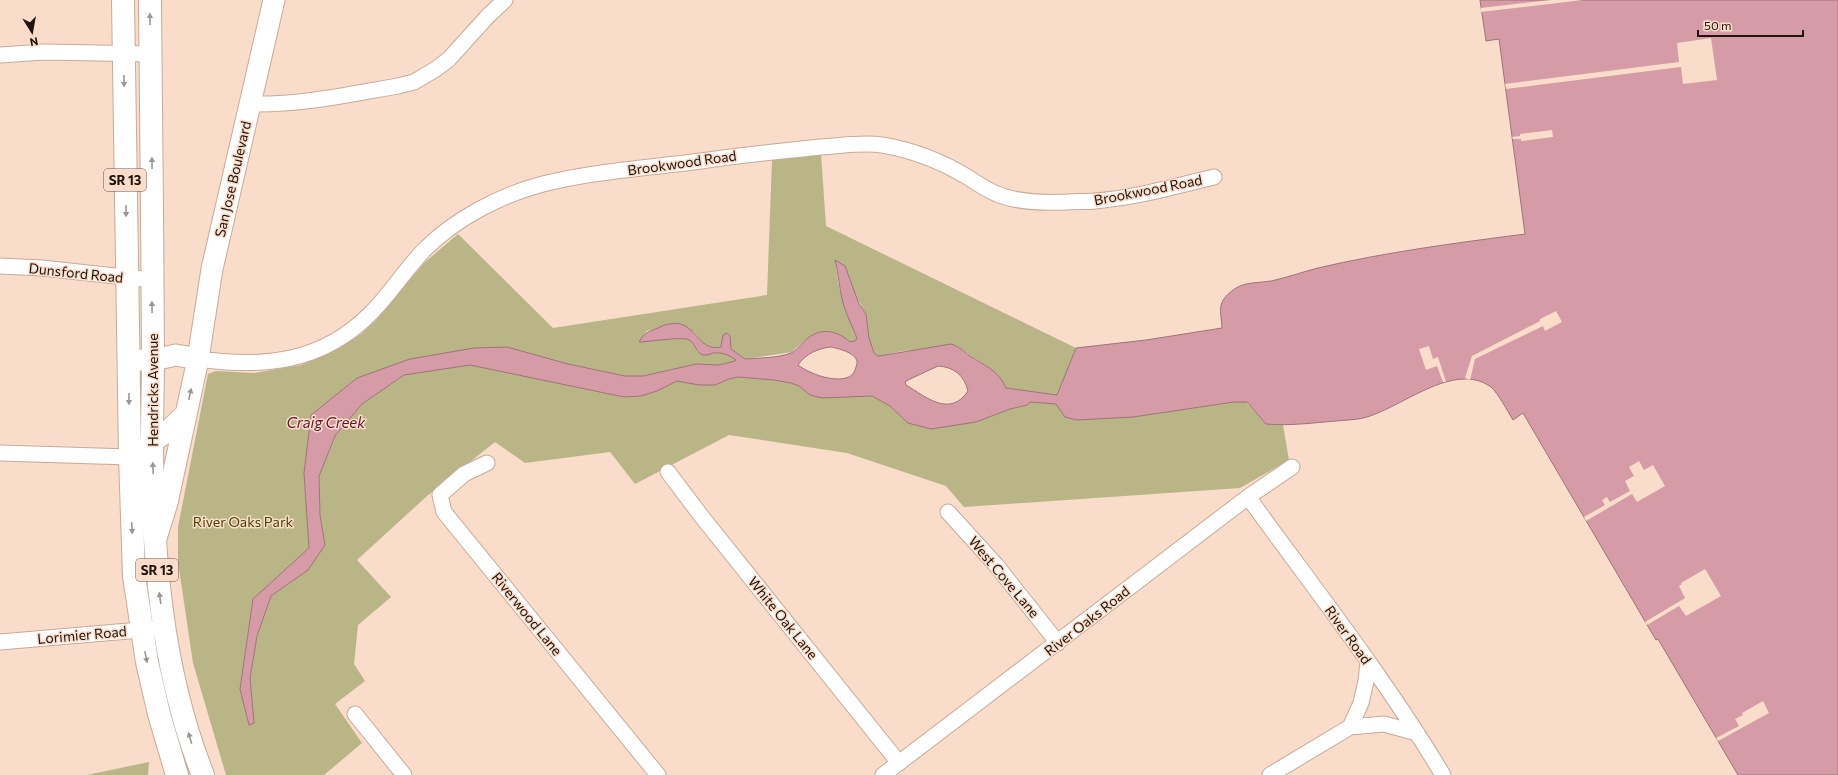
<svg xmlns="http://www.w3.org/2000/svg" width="1838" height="775" font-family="Commissioner,sans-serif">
  <rect width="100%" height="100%" fill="#f9dcc9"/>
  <path fill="#b9b587" d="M 821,154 L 826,226 L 1076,348 L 1057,395 L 1006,388 C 999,369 974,360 959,347 L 903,351 L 878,356 L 874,353 L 869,338 L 866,314 L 835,260 L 839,287 L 844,305 L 857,338 L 855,341 L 850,342 L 847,339 L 807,338 L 792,352 L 745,359 L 731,349 L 731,343 L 723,335 L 723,345 C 712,356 700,340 694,332 L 657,329 L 647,331 L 639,342 C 651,342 683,335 691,341 C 694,344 696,349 697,352 L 723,353 L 737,359 L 735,361 L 719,365 L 696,364 L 643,376 L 625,376 L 568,364 L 507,347 L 357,378 L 311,415 L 304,473 L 310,548 L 253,599 L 240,689 L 249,724 L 254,723 L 250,678 L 257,636 L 271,596 L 308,570 L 325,545 L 320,515 L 319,476 L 335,436 L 362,404 L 404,375 L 470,365 L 624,397 L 641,396 L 657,391 L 677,381 L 699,385 L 715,385 L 729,379 L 738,377 L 774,380 L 791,383 L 799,386 L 810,395 L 872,396 L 890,406 L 908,423 L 976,422 L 1010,409 L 1027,405 L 1030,402 L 1056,404 L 1065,417 L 1133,417 L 1234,402 L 1246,402 L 1266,424 L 1283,425 L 1289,460 L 1240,488 L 964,507 L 946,486 L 847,453 L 729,435 L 635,484 L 610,452 L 525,463 L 495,442 L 427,496 L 357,560 L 391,597 L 358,625 L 354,664 L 365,681 L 335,704 L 362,743 L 324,775 L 226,775 L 193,663 L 178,562 L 178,527 L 208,374 L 216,371 L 254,373 L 301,365 L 341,347 L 361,334 L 375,321 L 424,263 L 458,234 L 553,328 L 767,295 L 772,160 Z
    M 149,762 L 148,775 L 87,775 Z"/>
  <path fill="#d59ca7" stroke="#9e7479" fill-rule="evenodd" d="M 1480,0 L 1838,0 L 1838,775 L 1738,775 L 1658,639 L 1656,640 L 1523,413 L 1513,420 C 1508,412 1498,393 1491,387 C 1453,360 1401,409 1363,418 C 1355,420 1345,420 1336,421 C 1312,423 1289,426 1266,424 L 1247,402 L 1234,402 L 1133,417 L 1077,420 L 1065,417 L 1056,404 L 1030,402 L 1027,405 L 1010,409 L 976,422 L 931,429 L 908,423 L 890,406 L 872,396 L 822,398 L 810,395 L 799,386 L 791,383 L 774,380 L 738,377 L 729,379 L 715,385 L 699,385 L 677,381 L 657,391 L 641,396 L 624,397 L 470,365 L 404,375 L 362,404 L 335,436 L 319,476 L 320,515 L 325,545 L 308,570 L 271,596 L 257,636 L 250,678 L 254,723 L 249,725 L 240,689 L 253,599 L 309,548 L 304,473 L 311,415 L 357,378 L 410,359 L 474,348 L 507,347 L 568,364 L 625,376 L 643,376 L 696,364 L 719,365 L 735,361 L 736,360 C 729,355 722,352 713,353 C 710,354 706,356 704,355 C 695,354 696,343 689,340 C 681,336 650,342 639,342 C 644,333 648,332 658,328 C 661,327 665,324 669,324 C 696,318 697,353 721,347 L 723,335 L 727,333 L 730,336 L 731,349 L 745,359 C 759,358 778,358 791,353 C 798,350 802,342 808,338 C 822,327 838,331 850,342 L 855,341 L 857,338 C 853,327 847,317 844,306 C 839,290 839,275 835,260 L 845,266 L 859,304 L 866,314 L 869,338 L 874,353 L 878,356 L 885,355 L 951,344 C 960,347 963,351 970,356 C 984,365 999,371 1006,388 L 1057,395 L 1076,348 L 1146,340 L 1222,328 C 1221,310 1216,303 1233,290 C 1243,282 1258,283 1271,281 C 1286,278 1302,272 1318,268 C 1386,252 1456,243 1525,234 L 1499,39 L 1486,41 ZM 831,347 C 840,349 862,354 856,367 C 855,371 853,375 849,377 C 834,383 810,374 798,365 C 805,354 819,348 831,347 ZM 938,366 C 954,367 964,375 968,391 C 950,418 926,397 906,385 L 905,382 L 908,380 Z"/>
  <path fill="#f9dcc9" d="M 1551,0 L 1583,0 L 1481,12 L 1481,8 Z
    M 1711,38 L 1717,80 L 1683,84 L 1681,67 L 1506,89 L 1505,84 L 1679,62 L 1677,43 Z
    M 1552,130 L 1553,137 L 1521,141 L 1521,139 L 1513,139 L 1512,137 L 1520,136 L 1520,134 Z
    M 1556,311 L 1562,322 L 1545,331 L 1543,326 L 1475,359 L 1470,380 L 1465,378 L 1472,356 L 1540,321 L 1540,319 Z
    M 1429,346 L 1433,359 L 1438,357 L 1446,382 L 1443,382 L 1437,366 L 1426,370 L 1419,349 Z
    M 1639,461 L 1644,470 L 1653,465 L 1665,486 L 1637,502 L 1632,494 L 1586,521 L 1584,517 L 1605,505 L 1602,500 L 1607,497 L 1610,502 L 1630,491 L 1625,481 L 1634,476 L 1629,467 Z
    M 1705,569 L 1721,596 L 1686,616 L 1679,606 L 1647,625 L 1645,622 L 1685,598 L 1679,586 L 1682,584 L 1681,583 Z
    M 1763,701 L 1769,713 L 1718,741 L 1716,738 L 1739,726 L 1735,719 L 1743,715 L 1742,713 Z"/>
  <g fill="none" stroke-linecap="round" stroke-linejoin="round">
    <defs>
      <path id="street" d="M 0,55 L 44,52 L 151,54
        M 249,104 C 301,105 347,95 398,86 L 414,82 L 436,69 L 449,59 L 487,17 L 505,0
        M 0,266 L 42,268 L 152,280
        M 198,359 C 263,368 322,363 371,313 C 390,294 405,270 424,250 C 455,219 500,195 543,184 C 594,171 649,168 701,161 C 741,155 781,151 821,147 C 841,146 862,142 882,145 C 912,150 943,162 969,178 C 978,184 987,190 997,194 C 1018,203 1046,203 1068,202 C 1077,201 1086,202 1095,201 C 1135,198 1175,186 1214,177
        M 0,453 L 130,457
        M 487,463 L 464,474 L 440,495 L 444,512 L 658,775
        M 668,472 L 702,517 L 899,763
        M 1248,497 C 1314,588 1385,678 1443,775
        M 948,512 L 996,565 L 1058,643
        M 0,642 L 152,629
        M 355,714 L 404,775
        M 1350,727 L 1384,724 L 1417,733
        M 883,775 L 1248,497 L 1292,467
        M 1270,775 L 1350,727 L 1361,703 L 1366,681 L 1368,662"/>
      <path id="secondary" d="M 129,360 L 153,360 L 176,355 L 198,359
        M 140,450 L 168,431 L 186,414
        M 156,538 L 167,503 L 198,359 L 212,269 L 274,0"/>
      <path id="primary" d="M 123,0 L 130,457 L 134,576 L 147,662 L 159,714 L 177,775
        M 150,0 C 152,119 152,238 153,357 C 153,385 152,412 152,439 C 152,552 161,669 203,775"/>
    </defs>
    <use href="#street" stroke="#c7ab99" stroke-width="17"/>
    <use href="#secondary" stroke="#c7ab99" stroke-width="23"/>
    <use href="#primary" stroke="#c7ab99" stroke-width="24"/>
    <use href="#street" stroke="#fff" stroke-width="15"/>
    <use href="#secondary" stroke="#fff" stroke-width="21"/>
    <use href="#primary" stroke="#fff" stroke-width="22"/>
  </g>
  <defs><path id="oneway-solid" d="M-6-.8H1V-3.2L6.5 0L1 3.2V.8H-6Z"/></defs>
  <g fill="#9a9693">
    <use href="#oneway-solid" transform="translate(150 19) rotate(-91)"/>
    <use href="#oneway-solid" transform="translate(124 81) rotate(89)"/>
    <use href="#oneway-solid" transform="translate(152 163) rotate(-91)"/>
    <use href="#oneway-solid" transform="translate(126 211) rotate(89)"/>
    <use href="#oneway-solid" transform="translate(152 307) rotate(-91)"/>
    <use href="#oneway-solid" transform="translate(190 394) rotate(-78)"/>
    <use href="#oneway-solid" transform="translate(129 399) rotate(90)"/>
    <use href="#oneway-solid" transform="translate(153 468) rotate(-92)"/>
    <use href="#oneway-solid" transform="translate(132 528) rotate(87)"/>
    <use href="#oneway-solid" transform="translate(160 598) rotate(-98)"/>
    <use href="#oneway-solid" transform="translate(146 657) rotate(79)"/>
    <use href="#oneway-solid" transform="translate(190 738) rotate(-106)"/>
  </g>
  <g text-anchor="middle" stroke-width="3" stroke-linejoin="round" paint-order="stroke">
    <g fill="#f9dcc9" stroke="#605146" stroke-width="1">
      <rect x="104" y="169" width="42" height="22" rx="3"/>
      <rect x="136" y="559" width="42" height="22" rx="3"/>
    </g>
    <g font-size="13" font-weight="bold" fill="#1f150e">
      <text x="125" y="185">SR 13</text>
      <text x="157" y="575">SR 13</text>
    </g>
    <g font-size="14" fill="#1f150e" stroke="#f9dcc9">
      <text transform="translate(682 163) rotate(-8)" y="5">Brookwood Road</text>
      <text transform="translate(233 179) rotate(-77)" y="5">San Jose Boulevard</text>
      <text transform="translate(1148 190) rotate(-11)" y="5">Brookwood Road</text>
      <text transform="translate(76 273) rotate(6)" y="5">Dunsford Road</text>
      <text transform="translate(153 390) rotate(-90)" y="5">Hendricks Avenue</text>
      <text transform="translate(1004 577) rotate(50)" y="5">West Cove Lane</text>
      <text transform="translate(527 614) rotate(51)" y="5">Riverwood Lane</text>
      <text transform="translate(783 618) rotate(51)" y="5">White Oak Lane</text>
      <text transform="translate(1087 621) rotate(-38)" y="5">River Oaks Road</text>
      <text transform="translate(82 635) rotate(-5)" y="5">Lorimier Road</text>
      <text transform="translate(1348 635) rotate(54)" y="5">River Road</text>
    </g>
    <g font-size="14" fill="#4b4502" stroke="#f9dcc9">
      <text x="243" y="527">River Oaks Park</text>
    </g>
    <g font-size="15" font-style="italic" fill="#5f1b30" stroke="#f9dcc9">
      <text x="326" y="428">Craig Creek</text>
    </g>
  </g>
  <g transform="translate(32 32) rotate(169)" stroke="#f9dcc9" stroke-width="3" paint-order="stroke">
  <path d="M0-3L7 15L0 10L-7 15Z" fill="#1f150e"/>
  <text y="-6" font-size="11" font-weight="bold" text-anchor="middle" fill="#1f150e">N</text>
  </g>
  <path d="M1698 30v6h105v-6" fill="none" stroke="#1f150e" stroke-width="2"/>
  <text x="1704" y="30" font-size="12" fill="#1f150e" stroke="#f9dcc9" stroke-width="3" paint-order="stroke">50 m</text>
</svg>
